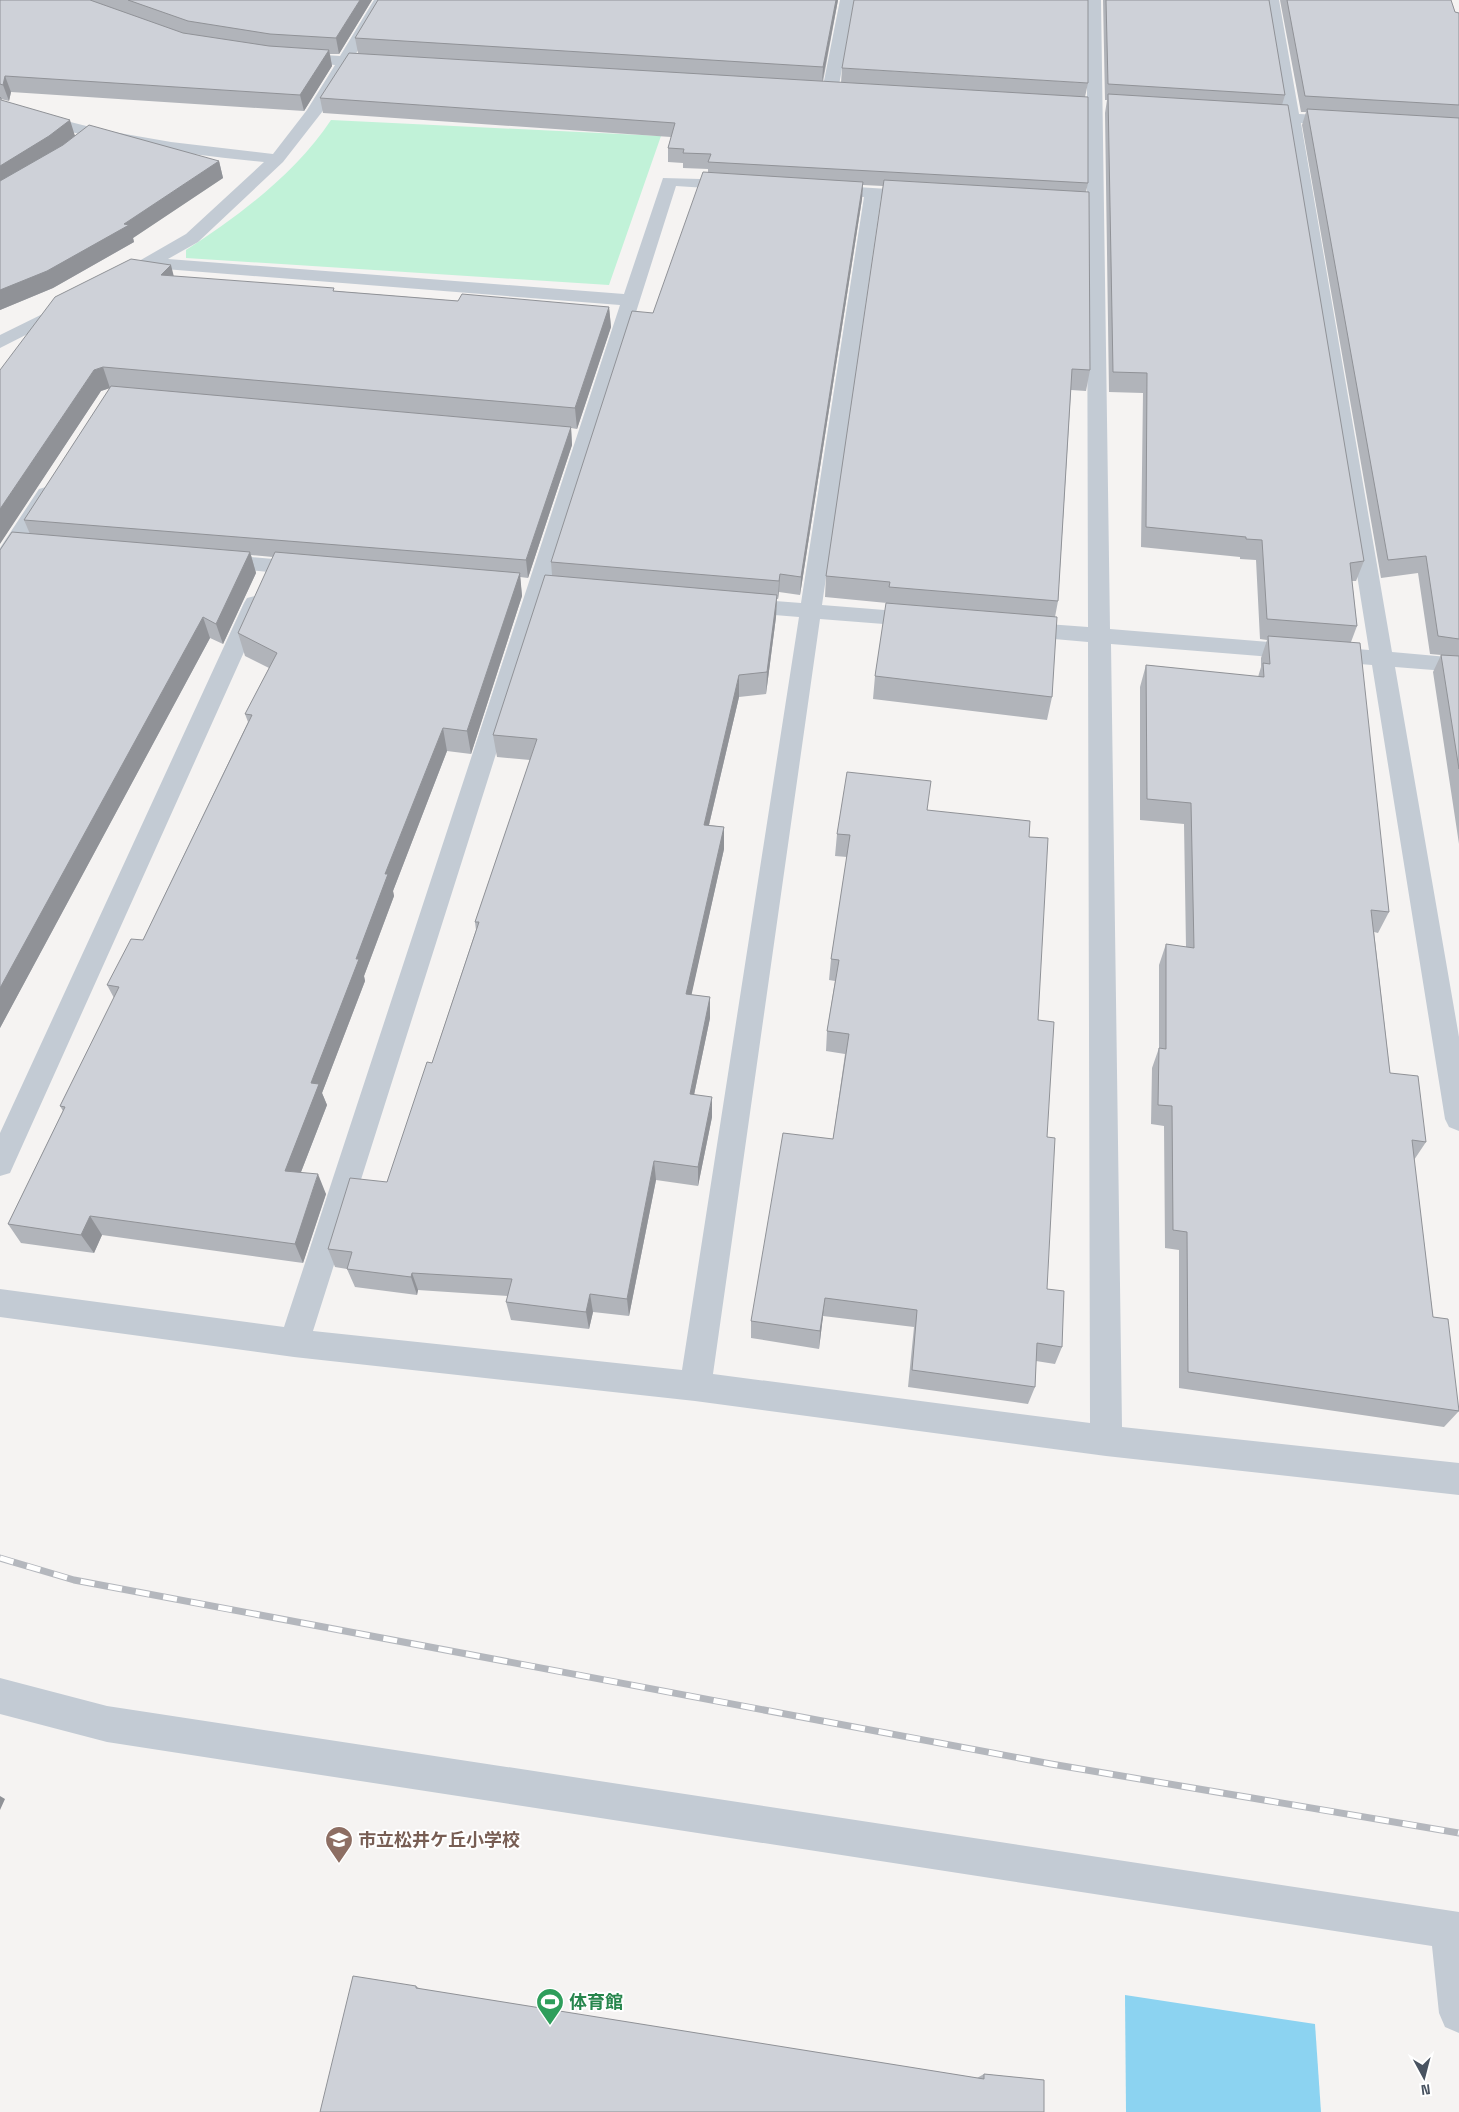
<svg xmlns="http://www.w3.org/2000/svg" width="1459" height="2112" font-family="'Space Grotesk','Noto Sans JP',sans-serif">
  <rect width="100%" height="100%" fill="#f5f3f2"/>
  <path fill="#c1f2d8" d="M 331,120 L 661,136 L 609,285 L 186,258 L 186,250 C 240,215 295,174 331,120 Z"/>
  <path fill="#8cd3f1" d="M 1125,1995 L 1315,2024 L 1321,2112 L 1126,2112 Z"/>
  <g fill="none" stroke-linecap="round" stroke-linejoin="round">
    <path fill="#c3cbd4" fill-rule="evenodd" d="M 374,0 L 388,0 L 354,57 L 384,61 L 387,64 L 384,67 L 349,66 L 322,112 L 283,162 L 198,242 L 168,259 L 624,294 L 663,178 L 737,180 L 743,181 L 745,185 L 743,189 L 737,190 L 676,186 L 313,1331 L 682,1370 L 799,617 L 738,612 L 730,610 L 727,605 L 730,600 L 738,598 L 801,603 L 864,197 L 825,195 L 819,194 L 817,190 L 819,186 L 825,185 L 920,191 L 926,192 L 928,196 L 926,200 L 881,198 L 822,605 L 922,613 L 930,615 L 933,620 L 930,625 L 922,627 L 820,619 L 713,1374 L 1090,1423 L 1088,642 L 1020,636 L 1012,634 L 1009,629 L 1012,624 L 1020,622 L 1088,627 L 1087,211 L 1046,208 L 1044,204 L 1046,200 L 1087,201 L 1087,0 L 1101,0 L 1110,629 L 1369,650 L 1285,123 L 1253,121 L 1245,116 L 1253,111 L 1283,113 L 1265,0 L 1279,0 L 1299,114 L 1340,116 L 1348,121 L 1340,126 L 1301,123 L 1392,652 L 1459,658 L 1459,672 L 1395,667 L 1459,1037 L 1459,1131 L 1449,1127 L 1445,1119 L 1372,665 L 1111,644 L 1122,1427 L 1459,1463 L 1459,1495 L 1106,1456 L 695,1401 L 294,1357 L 0,1317 L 0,1289 L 284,1327 L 620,305 L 152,268 L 125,284 L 113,284 L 110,280 L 113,276 L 186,234 L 264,162 C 174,153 85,142 0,110 L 0,100 L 39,114 L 102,130 L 171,142 L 273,154 L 307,110 L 335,65 L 293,61 L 286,57 L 293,53 L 340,56 Z
      M 840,0 L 854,0 L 838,91 L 830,96 L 822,91 Z
      M 67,302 L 73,303 L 76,307 L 73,311 L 0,348 L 0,335 Z
      M 46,487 L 53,489 L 56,493 L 8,570 L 0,572 L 0,548 L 39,489 Z
      M 217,554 L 307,562 L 315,564 L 318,569 L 315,574 L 307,576 L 209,566 L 206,561 L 209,556 Z
      M 255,596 L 263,598 L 266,603 L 14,1164 L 10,1173 L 0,1176 L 0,1133 L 244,603 L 247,598 Z
      M 0,1678 L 107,1706 L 1459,1912 L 1459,2033 L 1445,2027 L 1439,2013 L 1432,1946 L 107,1742 L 0,1714 Z"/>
    <defs>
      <path id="rail" d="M 0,1558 L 74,1580 L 1051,1764 L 1459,1833"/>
    </defs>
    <use href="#rail" stroke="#b4b7bd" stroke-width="7"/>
    <use href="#rail" stroke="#fff" stroke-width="5" stroke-dasharray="14" stroke-linecap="butt"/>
  </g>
  <path fill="#b1b4ba" d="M 0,0 L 372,0 L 339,54 L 330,54 L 332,66 L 304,111 L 11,92 L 9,101 L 1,99 L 2,101 L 75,135 L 219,161 L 223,178 L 133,238 L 134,242 L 53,288 L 0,310 Z
    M 378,0 L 838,0 L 823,82 L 841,83 L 842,68 L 1088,83 L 1085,97 L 1088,183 L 1086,192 L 1090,370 L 1086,391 L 1071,390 L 1058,601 L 1055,617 L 1052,697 L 1047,720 L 873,699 L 875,676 L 887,603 L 825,597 L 826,576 L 883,186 L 863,185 L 862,199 L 800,595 L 779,592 L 778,599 L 777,599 L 776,617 L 766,694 L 739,697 L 709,825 L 724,827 L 724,849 L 691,995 L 710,997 L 710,1018 L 694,1095 L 712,1117 L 698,1186 L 656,1180 L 629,1316 L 593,1312 L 589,1329 L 511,1320 L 506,1302 L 508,1296 L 418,1290 L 417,1295 L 355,1287 L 347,1269 L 335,1267 L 328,1249 L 387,1182 L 432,1063 L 476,930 L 475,922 L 530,760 L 497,757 L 493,735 L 552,575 L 551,562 L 653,313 L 708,173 L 708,169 L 683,168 L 683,163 L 668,162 L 668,148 L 671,137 L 323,113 L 320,98 L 358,53 L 355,38 Z
    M 1103,0 L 1269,0 L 1285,95 L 1282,105 L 1364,561 L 1356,581 L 1352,581 L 1357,626 L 1351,642 L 1389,912 L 1378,933 L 1374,932 L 1390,1073 L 1426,1142 L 1414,1160 L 1433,1317 L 1459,1411 L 1444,1427 L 1179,1388 L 1179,1250 L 1165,1248 L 1164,1126 L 1151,1124 L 1152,1068 L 1159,1048 L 1159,965 L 1166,944 L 1186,947 L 1184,824 L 1140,820 L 1140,687 L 1146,665 L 1258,677 L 1261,667 L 1261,658 L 1267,640 L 1260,639 L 1256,560 L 1240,559 L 1240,557 L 1141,547 L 1143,393 L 1109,392 L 1105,113 L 1107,100 L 1105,100 Z
    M 1280,0 L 1451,0 L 1455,12 L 1459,13 L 1459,844 L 1433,672 L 1441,655 L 1430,654 L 1418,573 L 1381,578 L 1302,125 L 1306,112 L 1301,112 Z
    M 174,276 L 334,291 L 458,301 L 609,307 L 611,327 L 577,429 L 571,428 L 572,445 L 528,578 L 520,577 L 522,596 L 471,754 L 447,751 L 393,891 L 394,896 L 364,976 L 365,981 L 322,1093 L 327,1105 L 301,1172 L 326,1194 L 303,1263 L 102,1235 L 94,1253 L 21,1243 L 8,1224 L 63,1111 L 60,1106 L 114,998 L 107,985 L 143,940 L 248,722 L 245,714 L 269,668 L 245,656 L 238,633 L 273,557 L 251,555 L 256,573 L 223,644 L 210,638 L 0,1028 L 0,550 L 30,534 L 24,520 L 110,388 L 101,391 L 0,543 L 0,370 Z
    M 927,810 L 1029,837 L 1038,1020 L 1047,1137 L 1047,1289 L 1062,1347 L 1055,1364 L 1036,1361 L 1035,1387 L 1028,1404 L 908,1387 L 914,1327 L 823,1316 L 819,1349 L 751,1338 L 751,1321 L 833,1139 L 845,1054 L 826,1051 L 827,1031 L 835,981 L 829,980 L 831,959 L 847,857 L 835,856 L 837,834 Z
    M 416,1986 L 420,1989 L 977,2078 L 984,2074 L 1044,2080 L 320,2112 Z"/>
  <path fill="#909297" d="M 360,0 L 372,0 L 339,54 L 336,38 Z
    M 836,0 L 838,0 L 822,83 L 823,67 Z
    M 329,50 L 332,66 L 304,111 L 300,95 Z
    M 5,76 L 11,92 L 9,101 L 3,85 Z
    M 70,120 L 75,136 L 54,152 L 0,186 L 0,166 Z
    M 219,161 L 223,178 L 133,238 L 134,242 L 53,288 L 0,310 L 0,290 L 124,224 Z
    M 863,182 L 862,199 L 800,595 L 801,577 Z
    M 171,265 L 176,285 L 161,275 Z
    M 609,307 L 611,327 L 577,429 L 575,408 Z
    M 103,367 L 110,388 L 101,391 L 0,544 L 0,509 L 94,370 Z
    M 571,427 L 572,445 L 528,578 L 526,560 Z
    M 250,552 L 256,573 L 223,644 L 216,624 Z
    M 520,573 L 522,596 L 471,754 L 467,731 Z
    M 780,574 L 779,592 L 778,599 L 779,581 Z
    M 777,595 L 776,617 L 766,694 L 767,672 Z
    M 203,617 L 210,638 L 0,1028 L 0,988 Z
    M 739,675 L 739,697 L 704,846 L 704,825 Z
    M 443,728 L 447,751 L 393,891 L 394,896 L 364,976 L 365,981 L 322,1093 L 327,1105 L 294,1190 L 285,1171 L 311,1083 L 356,959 L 385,874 Z
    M 724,827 L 724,849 L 687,1015 L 686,994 Z
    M 710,997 L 710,1018 L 690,1114 L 690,1094 Z
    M 712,1097 L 712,1117 L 698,1186 L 698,1167 Z
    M 654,1161 L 656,1180 L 629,1316 L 627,1299 Z
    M 318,1174 L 326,1194 L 303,1263 L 295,1244 Z
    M 90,1216 L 102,1235 L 94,1253 L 81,1235 Z
    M 412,1273 L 418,1290 L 417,1295 L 411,1277 Z
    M 590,1294 L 593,1312 L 589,1329 L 586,1312 Z
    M 825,1298 L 823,1316 L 819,1349 L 820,1331 Z
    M 0,1796 L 5,1799 L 0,1810 Z"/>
  <path fill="#ced1d8" stroke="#909297" d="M 0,0 L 90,0 L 183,33 L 269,46 L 329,50 L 300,95 L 5,76 L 3,85 L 0,84 Z
    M 128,0 L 360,0 L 336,38 L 270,34 L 188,21 Z
    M 378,0 L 836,0 L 823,67 L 355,38 Z
    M 854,0 L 1088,0 L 1088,83 L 842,68 Z
    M 1106,0 L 1269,0 L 1285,95 L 1108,84 Z
    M 1287,0 L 1451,0 L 1455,12 L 1459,13 L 1459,105 L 1305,96 Z
    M 349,53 L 1088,97 L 1088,183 L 708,162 L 711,154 L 683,153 L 684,149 L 668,148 L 675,123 L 320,98 Z
    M 1108,94 L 1288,105 L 1364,561 L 1350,563 L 1357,626 L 1267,619 L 1262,540 L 1246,539 L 1246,537 L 1146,527 L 1147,373 L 1113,372 Z
    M 0,97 L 1,98 L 1,100 L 70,120 L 49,136 L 0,166 Z
    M 1307,109 L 1459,118 L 1459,639 L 1438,636 L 1426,556 L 1388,560 Z
    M 89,125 L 219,161 L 124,224 L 129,225 L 47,271 L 0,290 L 0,181 L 63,145 Z
    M 703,172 L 863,182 L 801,577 L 780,574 L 779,581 L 551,562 L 632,311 L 653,313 Z
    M 884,180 L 1089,192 L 1090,370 L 1072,369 L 1058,601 L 889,587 L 890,582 L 826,576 Z
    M 131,259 L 171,265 L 161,275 L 334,288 L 333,291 L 458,301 L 462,294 L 609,307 L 575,408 L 103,367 L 94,370 L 0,509 L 0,370 L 55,297 Z
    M 111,386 L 571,427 L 526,560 L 24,520 Z
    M 12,532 L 250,552 L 216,624 L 203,617 L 0,988 L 0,550 Z
    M 275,552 L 520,573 L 467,731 L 443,728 L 385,874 L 388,874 L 356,959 L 359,959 L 311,1083 L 319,1084 L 285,1171 L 318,1174 L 295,1244 L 90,1216 L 81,1235 L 8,1224 L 65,1107 L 60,1106 L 119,987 L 107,985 L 131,939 L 143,940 L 252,715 L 245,714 L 277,653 L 238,633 Z
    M 545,575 L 777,595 L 767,672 L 739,675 L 704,825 L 724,827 L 686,994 L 710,997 L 690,1094 L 712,1097 L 698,1167 L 654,1161 L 627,1299 L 590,1294 L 586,1312 L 506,1302 L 512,1279 L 412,1273 L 411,1277 L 347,1269 L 352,1252 L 328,1249 L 350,1178 L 387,1182 L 427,1062 L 432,1063 L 479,922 L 475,922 L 537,739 L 493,735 Z
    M 886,603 L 1057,617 L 1052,697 L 875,676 Z
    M 1268,636 L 1360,643 L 1389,912 L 1371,910 L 1390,1073 L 1418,1076 L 1426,1142 L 1412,1140 L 1433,1317 L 1448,1319 L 1459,1411 L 1188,1372 L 1187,1232 L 1173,1230 L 1172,1106 L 1158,1105 L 1159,1048 L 1166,1049 L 1166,944 L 1194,948 L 1191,803 L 1147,799 L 1146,665 L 1264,677 L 1263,663 L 1270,664 Z
    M 1441,655 L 1459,656 L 1459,769 Z
    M 847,772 L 931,781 L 927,810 L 1030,821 L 1029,837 L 1048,838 L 1038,1020 L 1054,1022 L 1047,1137 L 1055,1138 L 1047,1289 L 1064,1291 L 1062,1347 L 1037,1343 L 1035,1387 L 912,1370 L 917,1310 L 825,1298 L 820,1331 L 751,1321 L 783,1133 L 833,1139 L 849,1034 L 827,1031 L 839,960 L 831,959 L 850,835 L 837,834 Z
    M 353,1976 L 416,1986 L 416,1988 L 984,2079 L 984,2074 L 1044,2080 L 1044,2112 L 320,2112 Z"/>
  <defs>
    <symbol id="school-pin" viewBox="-11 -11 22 30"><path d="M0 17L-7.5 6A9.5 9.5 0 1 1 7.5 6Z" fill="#8d6e63" stroke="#fff"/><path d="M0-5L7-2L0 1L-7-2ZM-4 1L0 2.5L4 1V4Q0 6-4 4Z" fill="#fff"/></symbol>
    <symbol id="stadium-pin" viewBox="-11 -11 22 30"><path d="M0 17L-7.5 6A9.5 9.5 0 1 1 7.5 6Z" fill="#2e9e5b" stroke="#fff"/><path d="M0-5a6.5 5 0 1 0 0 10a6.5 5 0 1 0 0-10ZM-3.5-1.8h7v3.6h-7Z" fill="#fff"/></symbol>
  </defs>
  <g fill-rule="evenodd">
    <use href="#school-pin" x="323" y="1824" width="32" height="43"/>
    <use href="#stadium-pin" x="534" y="1986" width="32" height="43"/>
  </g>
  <g text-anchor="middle" stroke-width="4" stroke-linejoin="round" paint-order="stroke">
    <g font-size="18" font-weight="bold" fill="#785e54" stroke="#fff" text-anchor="start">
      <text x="358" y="1846">市立松井ケ丘小学校</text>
    </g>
    <g font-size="18" font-weight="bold" fill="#27864d" stroke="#fff" text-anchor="start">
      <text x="569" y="2008">体育館</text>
    </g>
  </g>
  <g transform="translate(1424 2077) rotate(173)" stroke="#ffffff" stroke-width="4" paint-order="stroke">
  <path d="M0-4L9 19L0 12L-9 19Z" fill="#495361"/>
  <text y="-8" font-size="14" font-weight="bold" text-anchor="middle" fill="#495361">N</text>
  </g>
</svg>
